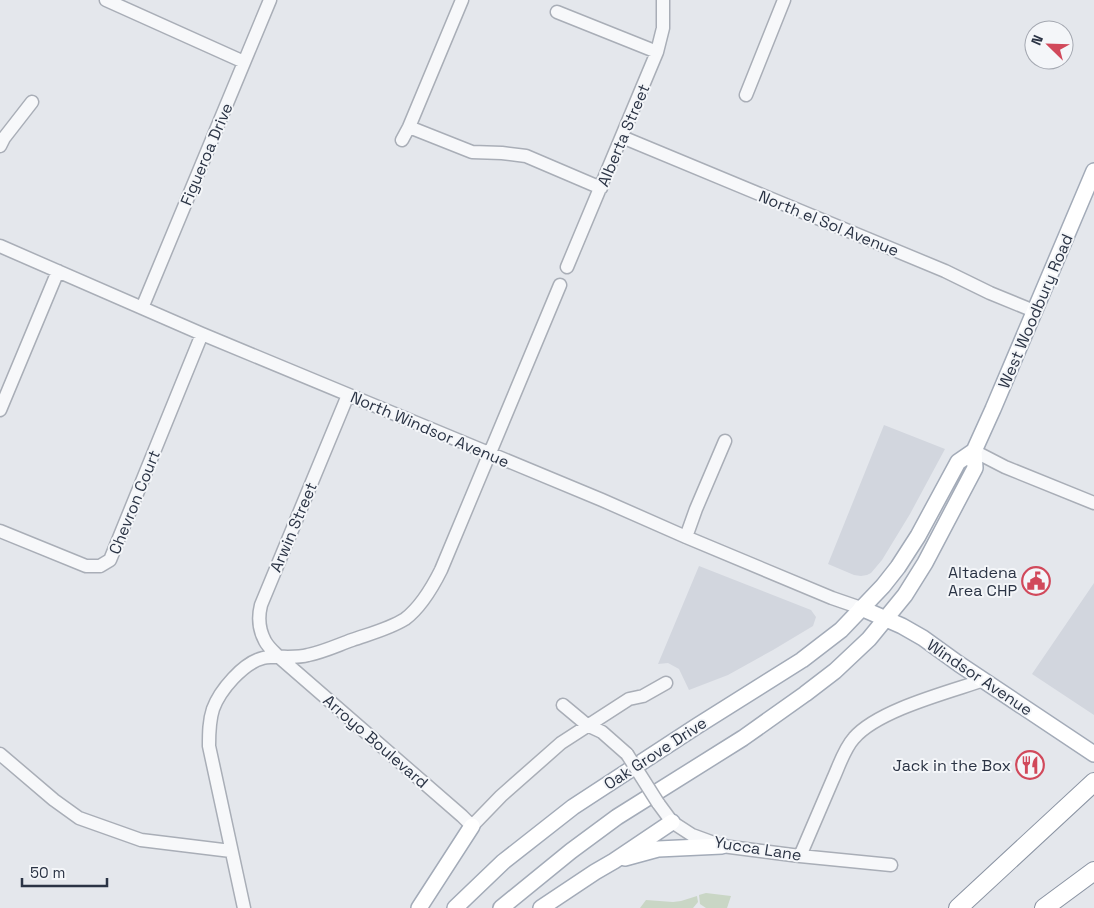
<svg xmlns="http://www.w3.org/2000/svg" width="1094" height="908" font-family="'Space Grotesk',sans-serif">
  <rect width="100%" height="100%" fill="#e4e7ec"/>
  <path fill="#d2d6de" d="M 884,425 L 945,449 L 910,514 L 882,560 L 871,573 L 867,575 L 861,576 L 854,575 L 828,564 Z
    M 699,566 L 811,610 L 816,617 L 813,626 L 773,650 L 728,675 L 689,690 L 679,669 L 668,663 L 658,664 Z
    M 1094,583 L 1094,715 L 1032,674 Z"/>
  <path fill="#c9d6c5" d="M 706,893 L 731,896 L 727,908 L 706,908 L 700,904 L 699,895 Z
    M 697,896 L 698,902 L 693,908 L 640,908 L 646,900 L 673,902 L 681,901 Z"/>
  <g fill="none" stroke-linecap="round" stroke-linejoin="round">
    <defs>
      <path id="minor" d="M 106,0 L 244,62
        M 557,12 L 657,52
        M 746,95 L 784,0
        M 409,127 L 472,152 L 502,153 L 526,156 L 601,188
        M 622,137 L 945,271 L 990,293 L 1034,311
        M 402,140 L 409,127 L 462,0
        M 0,146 L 4,138 L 32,102
        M 0,246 L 202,334 L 602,500 L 686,537 L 832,598 L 861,608
        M 567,267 L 657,52 L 663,28 L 663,0
        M 142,308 L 270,0
        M 348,395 L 261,605 C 258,617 259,630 265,641 C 268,647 274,652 279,657 L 462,816 L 472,826 L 501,796 L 561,743 L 629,699 L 643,696 L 666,683
        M 0,410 L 58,271
        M 974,451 L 1005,467 L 1094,503
        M 0,531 L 86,566 L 100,566 L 110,560 L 202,334
        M 686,537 L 696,509 L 725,441
        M 563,705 L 587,725 L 602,732 L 627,754
        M 0,754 L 54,800 L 79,818 L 141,840 L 231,851
        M 658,803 L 672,822 L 692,835 L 722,846 L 800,856 L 891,865
        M 800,856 C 811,830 822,805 833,779 C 839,766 844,749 854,738 C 878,710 949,692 984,680
        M 244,908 L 209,746 C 209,733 209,721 213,709 C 220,690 243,663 263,658 C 277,655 294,659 308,655 C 323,652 338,645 352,640 C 369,634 389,629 405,619 C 421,607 432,588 441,570 L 560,285"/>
      <path id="major" d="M 861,608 L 902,626 L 923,638 L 959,664 L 1094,754
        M 625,858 L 658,849 L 722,846
        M 419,908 L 472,826
        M 455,908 L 503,862 L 573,807 L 697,726 L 802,660 L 841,630 L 883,586 L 898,567 L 918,536 L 958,462 L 974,451
        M 501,908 L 571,851 L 617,817 L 743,738 L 805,694 L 835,671 L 869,639 L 905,595 L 925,563 L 975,468 L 974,451 L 993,409 L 1094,171
        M 541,908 L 595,872 L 614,861 L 672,822"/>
      <path id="highway" d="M 958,908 L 1094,782
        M 1044,908 L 1094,871"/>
    </defs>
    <use href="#minor" stroke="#a9aeb7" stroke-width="15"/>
    <use href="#major" stroke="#a3abb8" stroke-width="18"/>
    <use href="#highway" stroke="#8b94a3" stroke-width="20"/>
    <use href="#minor" stroke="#f7f8fa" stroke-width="12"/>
    <use href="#major" stroke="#fff" stroke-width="15"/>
    <use href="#highway" stroke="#fff" stroke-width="18"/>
    <defs>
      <path id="minor-bridge" d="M 627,754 L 658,803"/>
    </defs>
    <use href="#minor-bridge" stroke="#a9aeb7" stroke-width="15" stroke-linecap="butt"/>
    <use href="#minor-bridge" stroke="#f7f8fa" stroke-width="12"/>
  </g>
  <defs>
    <symbol id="civic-ring" viewBox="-11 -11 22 22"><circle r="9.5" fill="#f4f6f9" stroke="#d1495b" stroke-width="1.5"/><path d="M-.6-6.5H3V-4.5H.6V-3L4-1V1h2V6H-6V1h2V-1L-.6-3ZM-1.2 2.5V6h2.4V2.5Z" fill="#d1495b"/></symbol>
    <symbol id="restaurant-ring" viewBox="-11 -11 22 22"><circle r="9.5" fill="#f4f6f9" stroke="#d1495b" stroke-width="1.5"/><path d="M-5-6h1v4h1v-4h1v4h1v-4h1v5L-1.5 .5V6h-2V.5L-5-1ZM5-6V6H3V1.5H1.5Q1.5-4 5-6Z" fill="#d1495b"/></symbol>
  </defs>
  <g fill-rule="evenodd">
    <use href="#civic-ring" x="1020" y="565" width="32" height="32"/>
    <use href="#restaurant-ring" x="1014" y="749" width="32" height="32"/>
  </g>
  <g text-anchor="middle" stroke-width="4" stroke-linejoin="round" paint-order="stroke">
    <g font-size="16" fill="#2b3445" stroke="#f4f6f9">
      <text transform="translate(623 135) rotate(-67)" y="6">Alberta Street</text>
      <text transform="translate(206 154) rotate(-67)" y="6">Figueroa Drive</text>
      <text transform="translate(829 223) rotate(22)" y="6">North el Sol Avenue</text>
      <text transform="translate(1035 311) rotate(-67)" y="6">West Woodbury Road</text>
      <text transform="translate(430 429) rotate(23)" y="6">North Windsor Avenue</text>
      <text transform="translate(134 502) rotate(-68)" y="6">Chevron Court</text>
      <text transform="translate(293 527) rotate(-67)" y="6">Arwin Street</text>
      <text transform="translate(980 677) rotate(34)" y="6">Windsor Avenue</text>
      <text transform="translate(376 741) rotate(41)" y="6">Arroyo Boulevard</text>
      <text transform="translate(655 753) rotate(-33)" y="6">Oak Grove Drive</text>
      <text transform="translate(758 848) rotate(9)" y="6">Yucca Lane</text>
    </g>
    <g font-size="16" fill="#2b3445" stroke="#f4f6f9" text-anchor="end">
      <text x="1017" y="578">Altadena<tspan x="1017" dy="18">Area CHP</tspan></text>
      <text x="1011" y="771">Jack in the Box</text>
    </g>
  </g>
  <g transform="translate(1049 45) rotate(293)"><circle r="24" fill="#f4f6f9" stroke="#a4a8b1"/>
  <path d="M0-4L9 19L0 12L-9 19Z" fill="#d1495b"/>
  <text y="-8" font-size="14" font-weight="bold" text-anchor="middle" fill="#2b3445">N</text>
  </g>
  <path d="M22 878v8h85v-8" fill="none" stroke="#2b3445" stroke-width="2.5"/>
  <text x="30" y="878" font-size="15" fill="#2b3445" stroke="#f4f6f9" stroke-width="4" paint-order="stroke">50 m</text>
</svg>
